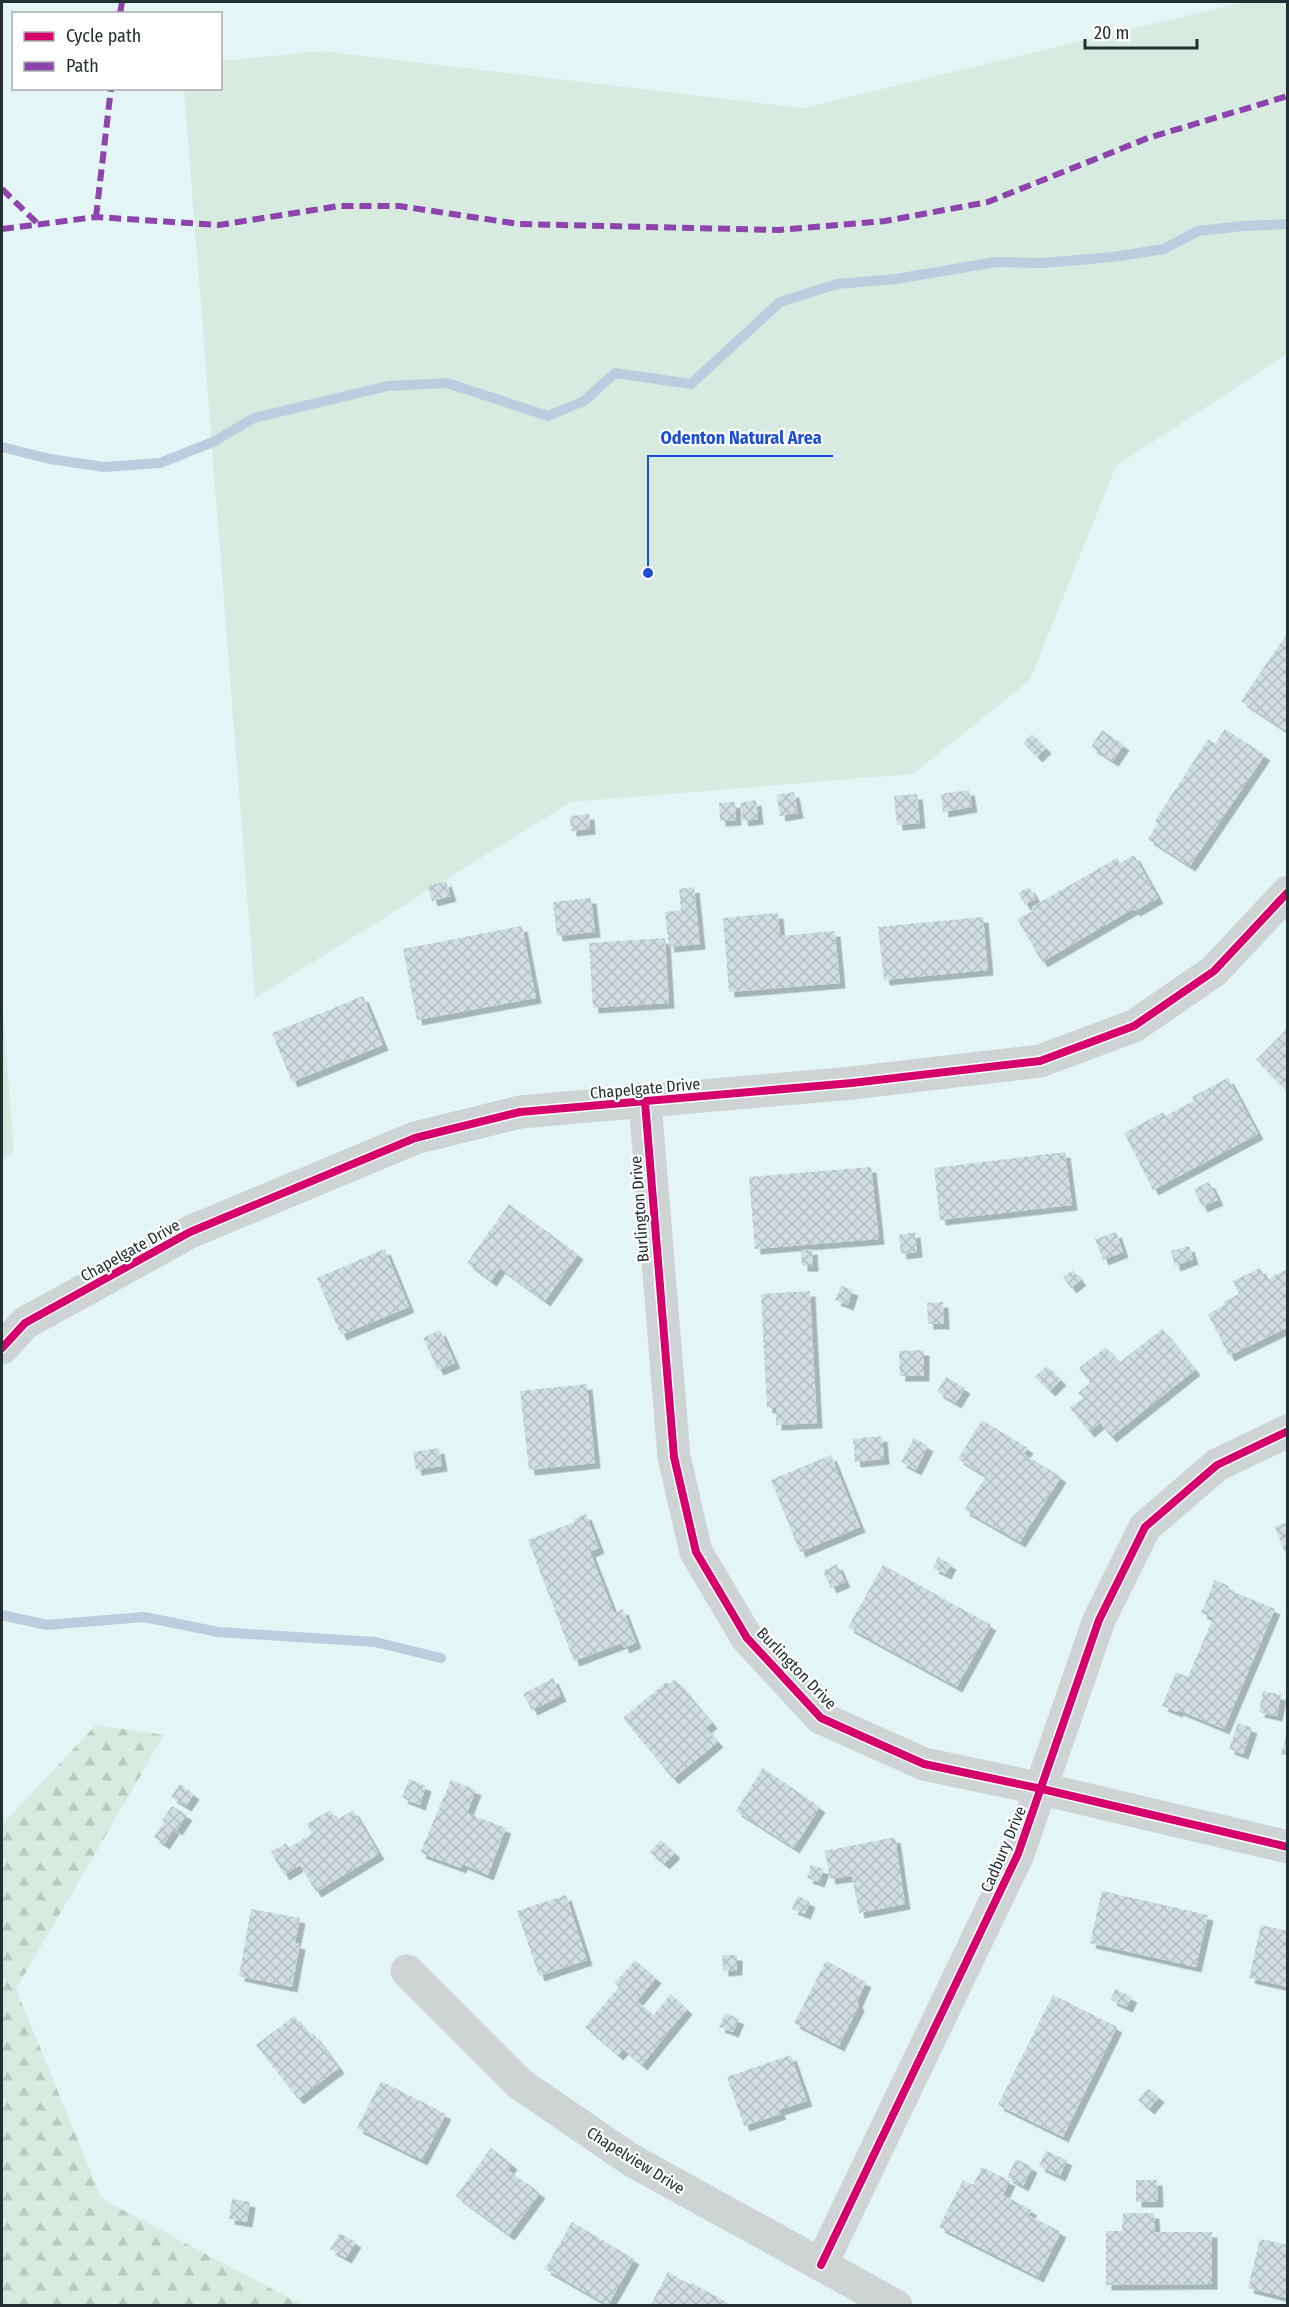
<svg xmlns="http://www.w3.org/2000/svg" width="1289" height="2307" font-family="'Fira Sans Condensed',sans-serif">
  <defs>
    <pattern id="forest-firs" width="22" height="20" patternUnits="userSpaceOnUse" patternTransform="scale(1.5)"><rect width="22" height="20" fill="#d8ebe1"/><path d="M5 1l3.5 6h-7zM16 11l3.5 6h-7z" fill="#b9cac1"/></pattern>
    <pattern id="building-cross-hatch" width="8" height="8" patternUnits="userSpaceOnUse" patternTransform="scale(1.5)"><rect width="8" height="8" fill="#d1dde1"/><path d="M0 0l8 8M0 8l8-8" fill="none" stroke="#b3bec1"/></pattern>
    <filter id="shadow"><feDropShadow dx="5.5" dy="5.5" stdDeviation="0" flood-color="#0004"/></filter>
  </defs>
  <rect width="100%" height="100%" fill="#e4f5f6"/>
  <path fill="url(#forest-firs)" d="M 96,1725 L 164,1735 L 16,1989 L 102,2199 L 302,2305 L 2,2305 L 2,1825 Z"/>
  <path fill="#d8ebe1" d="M 1244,2 L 1287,2 L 1287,354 L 1116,466 L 1030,680 L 913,774 L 571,802 L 255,998 L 184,89 L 220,88 L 221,61 L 321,51 L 803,108 Z
    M 2,999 L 14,1152 L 2,1160 Z"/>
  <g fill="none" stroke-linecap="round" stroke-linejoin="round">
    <path stroke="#bacee0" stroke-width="10" d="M 2,447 L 50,459 L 104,467 L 160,463 L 213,442 L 254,418 L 388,386 L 447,383 L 548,416 L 584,401 L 615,373 L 691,384 L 780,302 L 837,284 L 896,279 L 996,262 L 1043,263 L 1113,257 L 1164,249 L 1198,231 L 1242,226 L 1288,224
      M 2,1615 L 47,1625 L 144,1617 L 218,1632 L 375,1642 L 441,1658"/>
  </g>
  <path fill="url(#building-cross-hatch)" filter="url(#shadow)" d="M 1288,632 L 1288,729 L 1286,731 L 1241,701 Z
    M 1225,729 L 1265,755 L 1190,866 L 1148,839 L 1158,823 L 1155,821 L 1208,739 L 1215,744 Z
    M 1102,730 L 1124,745 L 1113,761 L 1091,747 Z
    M 1032,734 L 1046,748 L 1037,757 L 1023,743 Z
    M 969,790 L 972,807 L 943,812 L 941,794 Z
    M 794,792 L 798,813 L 780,816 L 777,795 Z
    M 917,794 L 920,823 L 897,825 L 894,796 Z
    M 756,800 L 758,819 L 743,821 L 740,803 Z
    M 735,802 L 736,820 L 720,821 L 719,803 Z
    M 589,814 L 590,829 L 571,831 L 570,816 Z
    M 1134,855 L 1158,898 L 1135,911 L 1133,909 L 1042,962 L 1017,919 L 1034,910 L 1032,907 L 1117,858 L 1120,863 Z
    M 446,881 L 451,896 L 432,901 L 428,886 Z
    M 694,887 L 700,944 L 669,947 L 665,912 L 681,910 L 679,889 Z
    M 1029,887 L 1036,899 L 1025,905 L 1018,893 Z
    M 591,898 L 595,932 L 557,936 L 553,902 Z
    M 778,913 L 780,936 L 835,931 L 840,983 L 729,992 L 723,918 Z
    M 983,917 L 988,970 L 884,980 L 878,927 Z
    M 522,926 L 536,998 L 417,1020 L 403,949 Z
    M 665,938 L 669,1003 L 593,1008 L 589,943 Z
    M 363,996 L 383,1045 L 292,1082 L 272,1033 Z
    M 1288,1028 L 1288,1092 L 1256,1060 Z
    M 1228,1078 L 1258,1134 L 1153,1190 L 1124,1133 L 1163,1112 L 1165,1116 L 1194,1101 L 1192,1097 Z
    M 1065,1152 L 1072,1205 L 940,1220 L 934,1168 Z
    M 871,1167 L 879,1239 L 755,1249 L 749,1177 Z
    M 1209,1182 L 1218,1200 L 1202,1207 L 1194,1189 Z
    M 509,1204 L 578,1254 L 545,1301 L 500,1268 L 491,1281 L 467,1263 Z
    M 915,1232 L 917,1252 L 901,1254 L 899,1235 Z
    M 1116,1232 L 1123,1252 L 1103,1260 L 1095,1239 Z
    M 1189,1246 L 1193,1259 L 1175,1266 L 1171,1251 Z
    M 385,1249 L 409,1307 L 341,1335 L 317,1278 Z
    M 812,1249 L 813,1266 L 802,1266 L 801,1250 Z
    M 1260,1268 L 1266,1280 L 1288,1269 L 1288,1327 L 1229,1356 L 1208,1314 L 1225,1305 L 1223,1302 L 1239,1294 L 1233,1281 Z
    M 1073,1270 L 1081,1280 L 1071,1288 L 1063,1277 Z
    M 841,1286 L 853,1290 L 848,1305 L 835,1300 Z
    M 810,1291 L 817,1423 L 776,1425 L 776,1407 L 767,1408 L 761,1294 Z
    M 943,1302 L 944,1324 L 928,1324 L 927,1303 Z
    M 1162,1329 L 1195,1370 L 1111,1437 L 1100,1423 L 1089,1432 L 1070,1408 L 1083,1398 L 1078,1393 L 1090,1383 L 1079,1368 L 1106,1347 L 1119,1363 Z
    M 440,1330 L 455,1363 L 438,1370 L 423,1338 Z
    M 924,1350 L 924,1376 L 900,1376 L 899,1351 Z
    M 1047,1366 L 1061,1380 L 1050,1391 L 1035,1377 Z
    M 946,1377 L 965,1388 L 956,1403 L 937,1392 Z
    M 587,1384 L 595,1463 L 529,1470 L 520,1391 Z
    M 982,1420 L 1028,1448 L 1024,1454 L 1061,1477 L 1020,1542 L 964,1510 L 986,1476 L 958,1459 Z
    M 882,1436 L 884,1459 L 855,1462 L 853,1439 Z
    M 914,1438 L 928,1446 L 916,1470 L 901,1462 Z
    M 439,1448 L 442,1466 L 416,1470 L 413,1452 Z
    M 831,1455 L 860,1527 L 800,1552 L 771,1480 Z
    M 586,1514 L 599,1548 L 590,1552 L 614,1613 L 623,1609 L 636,1643 L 624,1648 L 622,1643 L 574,1661 L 528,1540 L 575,1522 L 574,1519 Z
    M 1288,1522 L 1288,1558 L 1287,1558 L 1275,1527 Z
    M 938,1557 L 951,1564 L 946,1574 L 933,1568 Z
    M 837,1564 L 845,1582 L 831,1588 L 823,1571 Z
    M 883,1565 L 991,1625 L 957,1687 L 848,1627 Z
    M 1215,1580 L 1229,1586 L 1227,1589 L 1275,1609 L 1224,1729 L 1178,1710 L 1177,1712 L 1162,1706 L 1176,1672 L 1188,1677 L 1213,1618 L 1201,1613 Z
    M 553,1678 L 561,1696 L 532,1710 L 523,1694 Z
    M 675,1679 L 712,1723 L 706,1728 L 718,1742 L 673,1779 L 623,1718 L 666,1682 L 669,1684 Z
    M 1263,1691 L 1281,1695 L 1277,1716 L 1259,1712 Z
    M 1238,1723 L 1252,1728 L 1243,1754 L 1229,1749 Z
    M 1288,1729 L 1288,1756 L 1281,1754 Z
    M 763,1768 L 820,1807 L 794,1848 L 736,1811 Z
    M 409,1779 L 426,1786 L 420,1805 L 402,1798 Z
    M 451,1780 L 476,1790 L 467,1813 L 506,1828 L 488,1875 L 462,1864 L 461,1868 L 420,1853 Z
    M 180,1784 L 194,1794 L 186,1806 L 171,1797 Z
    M 172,1806 L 187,1815 L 177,1830 L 162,1820 Z
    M 330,1810 L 337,1820 L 353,1810 L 379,1854 L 316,1892 L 300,1865 L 284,1875 L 271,1852 L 286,1843 L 293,1853 L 290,1847 L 312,1834 L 307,1824 Z
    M 164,1822 L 174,1829 L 164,1844 L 154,1837 Z
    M 895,1837 L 905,1904 L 859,1913 L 852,1876 L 830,1879 L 825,1851 Z
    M 661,1840 L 675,1853 L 664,1864 L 650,1852 Z
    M 811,1865 L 824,1869 L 819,1882 L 807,1878 Z
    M 1102,1891 L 1208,1915 L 1196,1967 L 1090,1943 Z
    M 566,1895 L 587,1960 L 539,1976 L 517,1911 Z
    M 798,1896 L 810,1902 L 805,1914 L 792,1909 Z
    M 251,1909 L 300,1918 L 295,1943 L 300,1944 L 292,1987 L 239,1976 Z
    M 1261,1925 L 1288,1931 L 1288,1987 L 1249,1978 Z
    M 722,1955 L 737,1955 L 737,1970 L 723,1971 Z
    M 635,1960 L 656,1978 L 637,2001 L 653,2015 L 671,1994 L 687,2009 L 642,2065 L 623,2049 L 618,2055 L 585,2027 L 619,1987 L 615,1983 Z
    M 826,1961 L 866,1982 L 857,2002 L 859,2006 L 839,2046 L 794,2023 Z
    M 1115,1989 L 1132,1997 L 1127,2007 L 1111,2000 Z
    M 1053,1995 L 1117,2027 L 1063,2137 L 998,2105 Z
    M 725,2013 L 739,2019 L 733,2032 L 719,2027 Z
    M 294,2016 L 310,2036 L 313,2033 L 339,2068 L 298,2099 L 256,2045 Z
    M 791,2055 L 807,2101 L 779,2110 L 781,2114 L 744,2126 L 727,2077 Z
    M 381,2081 L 446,2114 L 422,2160 L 357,2128 Z
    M 1148,2088 L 1159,2097 L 1149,2109 L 1138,2100 Z
    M 491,2148 L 512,2164 L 508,2170 L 540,2193 L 509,2235 L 456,2196 Z
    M 1046,2151 L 1067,2160 L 1060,2176 L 1039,2166 Z
    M 1016,2159 L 1032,2167 L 1023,2186 L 1007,2177 Z
    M 982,2167 L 1010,2181 L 1003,2195 L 1032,2210 L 1028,2215 L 1061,2232 L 1038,2277 L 939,2227 L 963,2180 L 973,2185 Z
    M 1136,2180 L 1157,2180 L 1158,2202 L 1136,2202 Z
    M 232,2199 L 250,2202 L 247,2222 L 229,2219 Z
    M 1123,2213 L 1154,2213 L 1155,2232 L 1212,2232 L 1212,2284 L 1106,2285 L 1106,2231 L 1122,2231 Z
    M 572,2222 L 634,2259 L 608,2305 L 545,2269 Z
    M 340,2233 L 356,2242 L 346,2258 L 330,2249 Z
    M 1260,2239 L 1288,2245 L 1288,2298 L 1248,2288 Z
    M 668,2272 L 691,2285 L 692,2283 L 730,2304 L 650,2306 Z"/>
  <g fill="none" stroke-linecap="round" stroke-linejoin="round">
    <path stroke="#ced3d3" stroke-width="33" d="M 645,1102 L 674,1457 L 696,1552 L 747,1638 L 821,1718 L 924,1764 L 1042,1789 L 1288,1847
      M 2,1348 L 25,1323 L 190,1232 L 415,1138 L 520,1112 L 852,1083 L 1040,1061 L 1134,1026 L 1214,971 L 1288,892
      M 407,1971 L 520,2084 L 631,2160 L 896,2306
      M 821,2265 L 1018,1854 L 1099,1620 L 1145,1527 L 1217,1465 L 1288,1431"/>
    <path stroke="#8e44ad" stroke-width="6" stroke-dasharray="12 6" stroke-linecap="butt" d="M 120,14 L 122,2
      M 2,189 L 38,224
      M 96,217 L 111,88
      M 2,229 L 96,217 L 219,225 L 339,206 L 399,206 L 519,224 L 779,230 L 885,221 L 988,202 L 1148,138 L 1288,96"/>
    <defs>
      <path id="cycleway" d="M 645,1102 L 674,1457 L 696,1552 L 747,1638 L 821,1718 L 924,1764 L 1042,1789 L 1288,1847
        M 2,1348 L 25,1323 L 190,1232 L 415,1138 L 520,1112 L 852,1083 L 1040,1061 L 1134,1026 L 1214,971 L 1288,892
        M 821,2265 L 1018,1854 L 1099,1620 L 1145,1527 L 1217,1465 L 1288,1431"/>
    </defs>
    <use href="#cycleway" stroke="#fff" stroke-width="11"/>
    <use href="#cycleway" stroke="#d6006c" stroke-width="8"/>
  </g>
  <g text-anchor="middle" stroke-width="4.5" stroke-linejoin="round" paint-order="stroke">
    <g font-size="16" fill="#232f30" stroke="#fff">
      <text transform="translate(645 1088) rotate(-5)" y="6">Chapelgate Drive</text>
      <text transform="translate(639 1209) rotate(-94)" y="6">Burlington Drive</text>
      <text transform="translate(130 1250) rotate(-29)" y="6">Chapelgate Drive</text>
      <text transform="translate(797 1668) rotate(46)" y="6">Burlington Drive</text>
      <text transform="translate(1003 1849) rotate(-67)" y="6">Cadbury Drive</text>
      <text transform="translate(636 2160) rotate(32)" y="6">Chapelview Drive</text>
    </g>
  </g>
  <path fill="none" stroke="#1d4ed8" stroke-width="2" d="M648 573L648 456H833"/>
  <circle fill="#1d4ed8" stroke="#fff" stroke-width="2" cx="648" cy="573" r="6"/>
  <g font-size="18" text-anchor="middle" font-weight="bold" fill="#1d4ed8" stroke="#fff" stroke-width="4.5" stroke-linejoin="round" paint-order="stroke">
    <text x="741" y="444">Odenton Natural Area</text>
  </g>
  <rect width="1289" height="2307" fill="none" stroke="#232f30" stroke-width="6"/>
  <rect x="12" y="12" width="210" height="78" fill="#ffffff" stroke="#a7acac" stroke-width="1.5"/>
  <rect x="24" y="32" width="30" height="9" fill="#d6006c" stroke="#a7acac" stroke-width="1.5"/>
  <text x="66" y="42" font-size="18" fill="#232f30">Cycle path</text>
  <rect x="24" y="62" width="30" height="9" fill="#8e44ad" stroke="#a7acac" stroke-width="1.5"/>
  <text x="66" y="72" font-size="18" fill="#232f30">Path</text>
  <path d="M1085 39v9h112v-9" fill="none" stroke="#232f30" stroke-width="3"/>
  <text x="1094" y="39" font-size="18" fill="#232f30" stroke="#ffffff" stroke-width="4.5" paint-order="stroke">20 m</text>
</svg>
